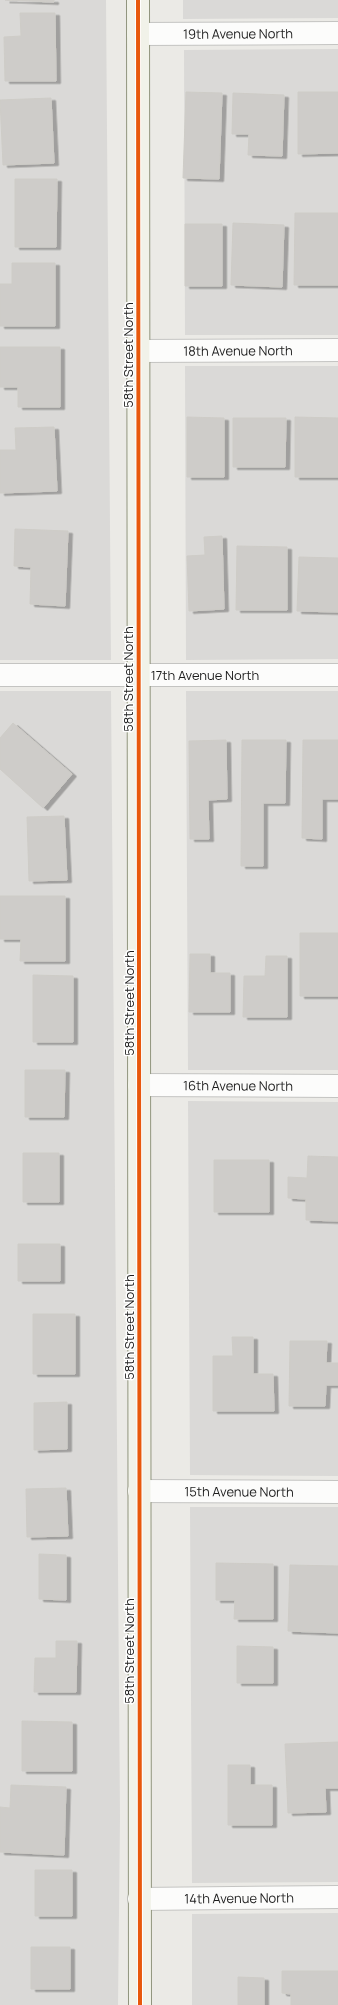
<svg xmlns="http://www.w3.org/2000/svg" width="338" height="2005" font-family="Manrope,sans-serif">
  <defs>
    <filter id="shadow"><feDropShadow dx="4.5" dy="2.5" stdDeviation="0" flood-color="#0004"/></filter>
  </defs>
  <rect width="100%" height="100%" fill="#ebeae6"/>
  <path fill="#dad9d7" d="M 0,0 L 106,0 L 111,660 L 0,660 Z
    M 183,0 L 338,0 L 338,18 L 183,19 Z
    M 338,49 L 338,335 L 185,335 L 184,50 Z
    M 185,366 L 338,366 L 338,659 L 186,660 Z
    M 0,691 L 111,691 L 120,1817 L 118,2005 L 0,2005 Z
    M 186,691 L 338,691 L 338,1070 L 188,1070 Z
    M 188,1101 L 338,1102 L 338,1476 L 190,1475 Z
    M 190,1507 L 338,1507 L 338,1882 L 192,1883 Z
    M 338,1913 L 338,2005 L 192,2005 L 192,1914 Z"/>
  <path fill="#ceccc9" stroke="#ceccc7" filter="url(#shadow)" d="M 5,0 L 54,0 L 54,2 Z
    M 20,13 L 55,13 L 56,81 L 5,81 L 4,37 L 21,36 Z
    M 186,92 L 222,93 L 219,179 L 183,178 Z
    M 298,92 L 338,92 L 338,153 L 298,154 Z
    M 233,93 L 284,95 L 282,156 L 248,155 L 249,134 L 232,134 Z
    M 51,98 L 54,163 L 3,165 L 0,100 Z
    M 15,179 L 57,179 L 56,247 L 15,247 Z
    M 295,213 L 338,213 L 338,285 L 294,285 Z
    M 233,223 L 284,225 L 282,287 L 231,285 Z
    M 185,224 L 222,224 L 222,286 L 185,286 Z
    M 12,263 L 55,263 L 55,326 L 0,326 L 0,284 L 12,284 Z
    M 0,347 L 60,347 L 60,407 L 18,407 L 18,387 L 0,387 Z
    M 187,417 L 224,418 L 224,477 L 187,477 Z
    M 295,417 L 338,418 L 338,477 L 295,477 Z
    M 233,418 L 286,418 L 285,467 L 233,467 Z
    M 54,427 L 57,491 L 0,493 L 0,450 L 16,450 L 15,428 Z
    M 15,529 L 68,531 L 65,606 L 30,604 L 31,567 L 14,566 Z
    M 222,536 L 224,609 L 189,611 L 187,556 L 205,555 L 204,537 Z
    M 237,546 L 287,547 L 287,610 L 236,610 Z
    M 299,557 L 338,558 L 338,612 L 297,611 Z
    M 13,723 L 72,774 L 43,808 L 0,769 L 0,738 Z
    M 226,740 L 227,799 L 208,800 L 209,839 L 190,839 L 189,741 Z
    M 242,740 L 286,740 L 285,803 L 263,803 L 263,866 L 241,866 Z
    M 303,740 L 338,740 L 338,799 L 322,799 L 322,839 L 302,838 Z
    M 64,816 L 67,880 L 29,881 L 27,817 Z
    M 0,896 L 65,896 L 65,961 L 20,961 L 21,939 L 0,939 Z
    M 300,933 L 338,933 L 338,996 L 300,996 Z
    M 190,954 L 210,954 L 210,973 L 230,973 L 230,1012 L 189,1012 Z
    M 266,956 L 287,956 L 287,1017 L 243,1017 L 244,976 L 265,976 Z
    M 33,975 L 73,976 L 73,1042 L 33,1042 Z
    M 25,1070 L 65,1070 L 64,1117 L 25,1117 Z
    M 23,1153 L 59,1153 L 59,1202 L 23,1202 Z
    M 308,1156 L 338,1157 L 338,1221 L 306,1220 L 306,1199 L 288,1198 L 288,1177 L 307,1178 Z
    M 214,1160 L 269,1160 L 269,1212 L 214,1212 Z
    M 18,1244 L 60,1244 L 60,1281 L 18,1281 Z
    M 33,1314 L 75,1314 L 75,1374 L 33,1374 Z
    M 232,1337 L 253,1337 L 253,1374 L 273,1374 L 274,1411 L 213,1411 L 213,1356 L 233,1356 Z
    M 290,1341 L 327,1341 L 326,1363 L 338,1363 L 338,1385 L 326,1385 L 325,1406 L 289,1406 Z
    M 67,1402 L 67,1449 L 34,1450 L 34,1403 Z
    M 66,1488 L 68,1536 L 27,1537 L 26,1489 Z
    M 39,1554 L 66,1555 L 66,1600 L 39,1599 Z
    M 216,1563 L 273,1564 L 273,1619 L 234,1619 L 235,1600 L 216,1600 Z
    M 290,1565 L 338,1566 L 338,1633 L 288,1631 Z
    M 56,1641 L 77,1641 L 76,1692 L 34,1692 L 35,1658 L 56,1658 Z
    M 237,1646 L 273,1647 L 273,1683 L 237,1683 Z
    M 22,1721 L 72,1722 L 72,1771 L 22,1771 Z
    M 338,1742 L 338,1788 L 325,1788 L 326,1812 L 288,1813 L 285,1744 Z
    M 228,1765 L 250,1765 L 250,1785 L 272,1785 L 272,1825 L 228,1825 Z
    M 11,1785 L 66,1787 L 64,1855 L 0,1852 L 0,1807 L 10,1808 Z
    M 35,1870 L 72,1870 L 72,1916 L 35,1916 Z
    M 31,1947 L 70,1947 L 70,1989 L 31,1989 Z
    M 282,1971 L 338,1971 L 338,2005 L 291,2005 L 291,1994 L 282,1993 Z
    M 238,1977 L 264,1978 L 264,2005 L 238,2005 Z"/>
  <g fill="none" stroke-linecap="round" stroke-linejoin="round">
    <defs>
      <g id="street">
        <path id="s1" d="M 138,34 L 338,33"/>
        <path id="s2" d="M 138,351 L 338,350"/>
        <path id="s3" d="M 0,675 L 338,675"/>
        <path id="s4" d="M 139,1085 L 338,1086"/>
        <path id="s5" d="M 139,1491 L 338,1492"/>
        <path id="s6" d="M 139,1899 L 338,1897"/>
      </g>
      <path id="secondary" d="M 138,0 L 140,2005"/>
    </defs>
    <use href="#street" stroke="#c4c4c2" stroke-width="24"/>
    <use href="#secondary" stroke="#91957e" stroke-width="24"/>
    <use href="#street" stroke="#fcfcfb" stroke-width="22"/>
    <use href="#secondary" stroke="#f1f2e9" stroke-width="22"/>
    <defs>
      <path id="cycleway" d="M 138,0 L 140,2005"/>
    </defs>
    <use href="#cycleway" stroke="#fff" stroke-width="6"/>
    <use href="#cycleway" stroke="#e8590c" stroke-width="4"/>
  </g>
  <g text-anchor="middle" stroke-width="3" stroke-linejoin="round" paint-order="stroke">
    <g font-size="13" fill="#1d1d1d" stroke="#fff">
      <text dy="5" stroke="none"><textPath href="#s1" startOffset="100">19th Avenue North</textPath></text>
      <text dy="5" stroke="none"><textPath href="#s2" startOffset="100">18th Avenue North</textPath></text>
      <text transform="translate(128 355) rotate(-90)" y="5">58th Street North</text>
      <text dy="5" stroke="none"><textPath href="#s3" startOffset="205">17th Avenue North</textPath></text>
      <text transform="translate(128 679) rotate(-90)" y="5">58th Street North</text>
      <text transform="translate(129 1003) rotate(-90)" y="5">58th Street North</text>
      <text dy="5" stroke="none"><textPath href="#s4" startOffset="99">16th Avenue North</textPath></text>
      <text transform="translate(129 1327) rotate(-90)" y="5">58th Street North</text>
      <text dy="5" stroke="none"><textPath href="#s5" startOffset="100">15th Avenue North</textPath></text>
      <text transform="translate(129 1651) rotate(-90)" y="5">58th Street North</text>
      <text dy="5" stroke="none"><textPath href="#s6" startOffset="100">14th Avenue North</textPath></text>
    </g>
  </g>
</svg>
